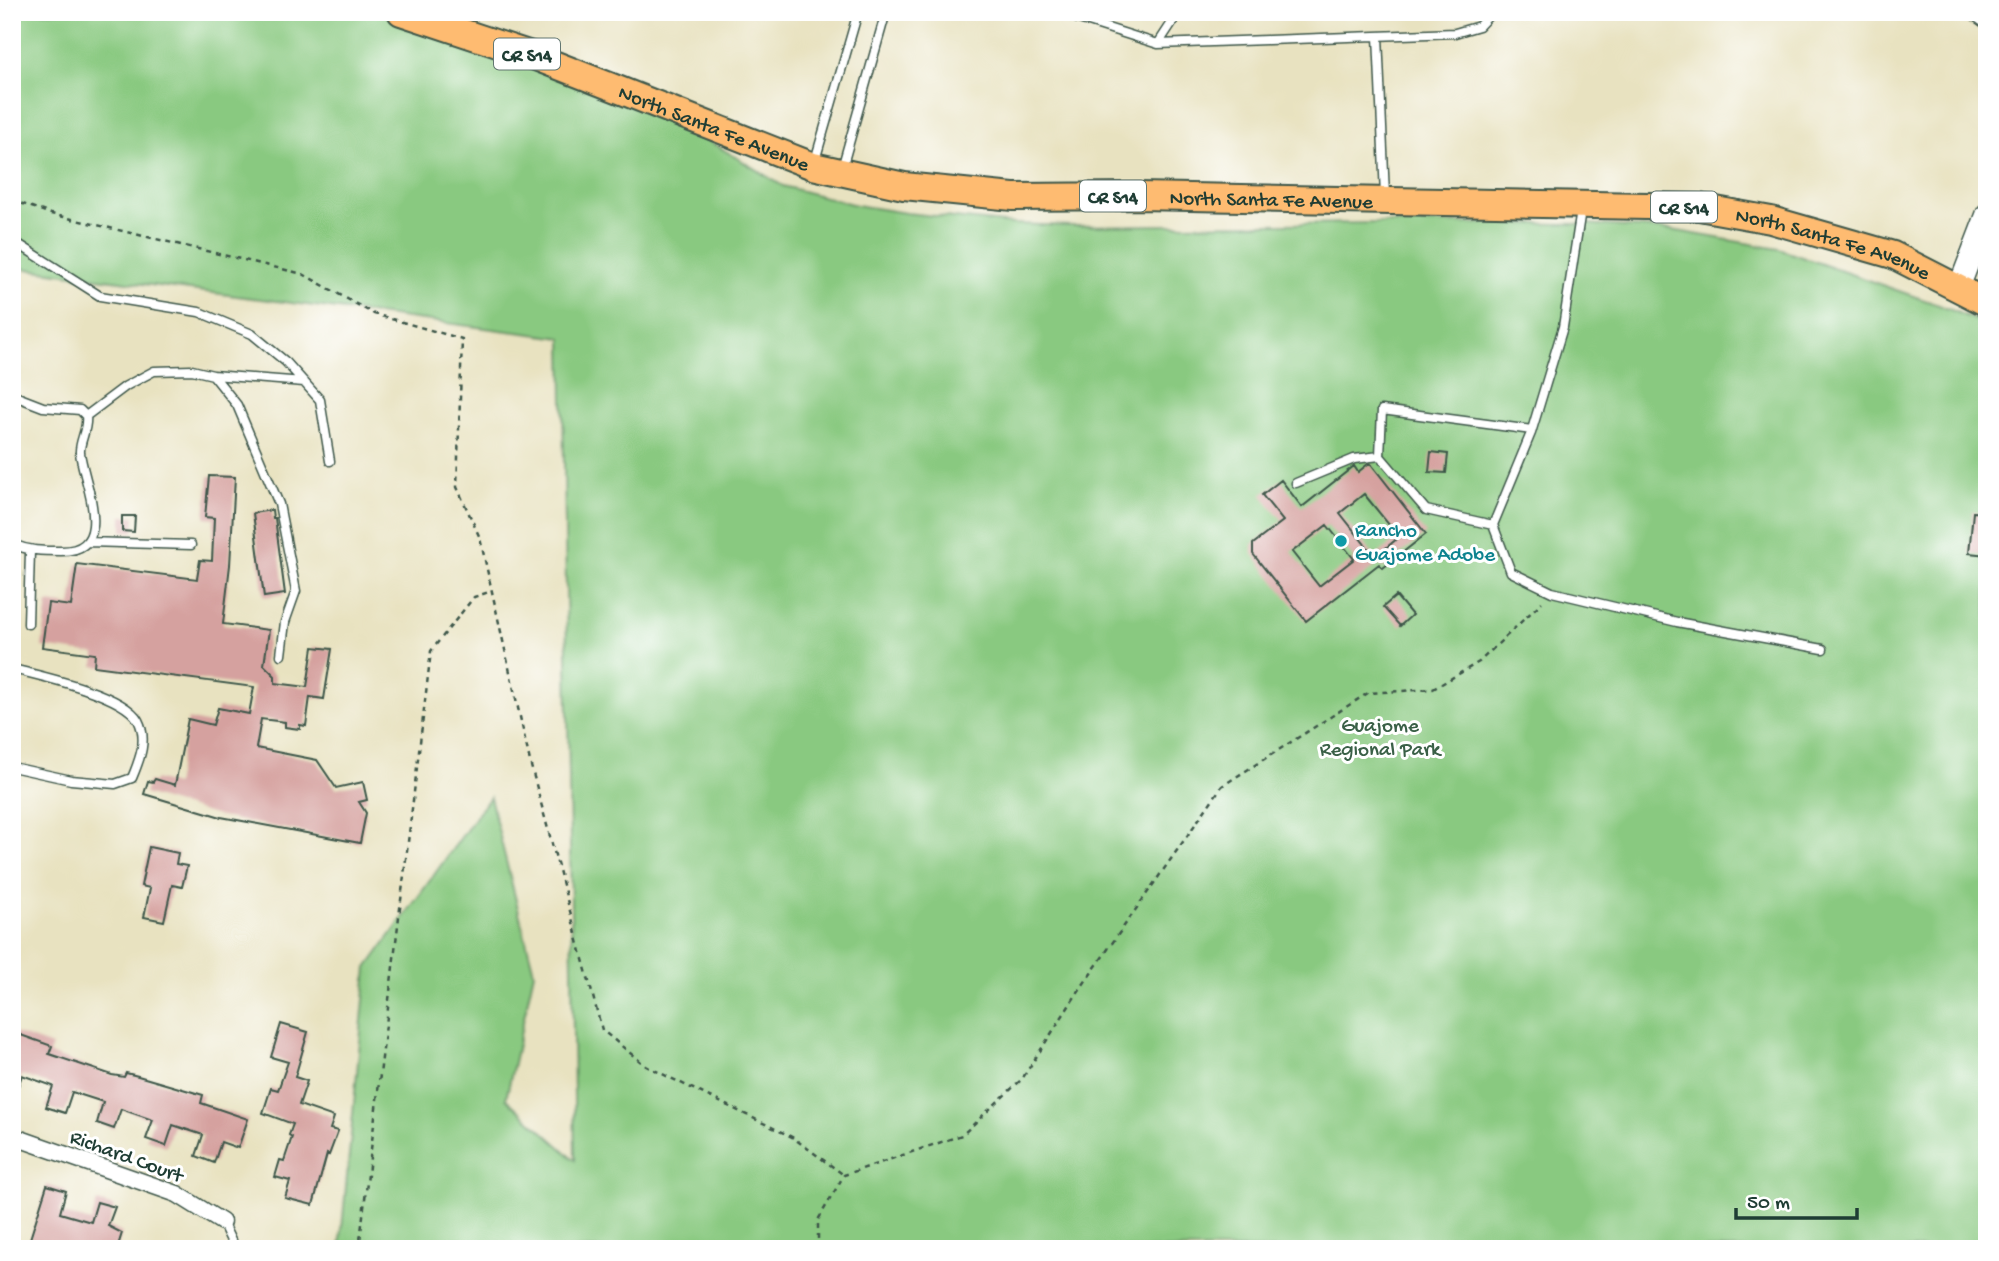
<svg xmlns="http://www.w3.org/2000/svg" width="1999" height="1261" font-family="'Gochi Hand',sans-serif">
  <rect width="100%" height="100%" fill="#fff"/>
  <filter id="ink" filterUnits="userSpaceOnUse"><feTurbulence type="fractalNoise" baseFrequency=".0143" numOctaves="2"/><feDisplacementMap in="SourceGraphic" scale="14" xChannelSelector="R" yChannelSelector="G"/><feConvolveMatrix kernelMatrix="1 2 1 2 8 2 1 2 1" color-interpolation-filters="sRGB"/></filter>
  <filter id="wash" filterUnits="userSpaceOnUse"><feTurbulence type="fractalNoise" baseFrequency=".00686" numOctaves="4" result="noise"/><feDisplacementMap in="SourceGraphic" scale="28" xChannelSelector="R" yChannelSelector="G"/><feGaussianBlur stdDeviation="1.57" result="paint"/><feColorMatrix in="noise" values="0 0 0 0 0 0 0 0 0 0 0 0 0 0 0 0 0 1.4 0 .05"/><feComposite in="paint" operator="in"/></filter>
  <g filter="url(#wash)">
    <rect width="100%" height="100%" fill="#e8e2c0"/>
    <path fill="#89c980" stroke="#54835a" stroke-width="2" d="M 12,12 L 404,12 L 650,105 L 783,186 L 856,205 L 906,213 L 1013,224 L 1072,226 L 1381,223 L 1586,224 L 1672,230 L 1779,249 L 1939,305 L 1987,325 L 1987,1249 L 340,1249 L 367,968 L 490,797 L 534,972 L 506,1099 L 575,1160 L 562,338 L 12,267 Z"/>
    <g id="blocks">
      <path fill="#d5a19f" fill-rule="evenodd" d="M 1431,452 L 1448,454 L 1446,473 L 1429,472 Z
        M 1368,464 L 1371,464 L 1426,534 L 1383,568 L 1379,564 L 1306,621 L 1253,554 L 1253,544 L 1283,521 L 1262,495 L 1281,480 L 1302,507 L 1354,466 L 1358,472 ZM 1364,494 L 1399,537 L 1375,557 L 1340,513 ZM 1327,525 L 1354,559 L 1319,586 L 1292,552 Z
        M 209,476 L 235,477 L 230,565 L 223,624 L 269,630 L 264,665 L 275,676 L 275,683 L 307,687 L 313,647 L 332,649 L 324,699 L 310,697 L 306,726 L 300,725 L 300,729 L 285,727 L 285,722 L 261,719 L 256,748 L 317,760 L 336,788 L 363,782 L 367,800 L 359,802 L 366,813 L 360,843 L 221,817 L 144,794 L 148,781 L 153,782 L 155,779 L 175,785 L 188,719 L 213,725 L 218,708 L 249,714 L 254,687 L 94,666 L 95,654 L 42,647 L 48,603 L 71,606 L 77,564 L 197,579 L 200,560 L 212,561 L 214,518 L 205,517 Z
        M 272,510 L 273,518 L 275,518 L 285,594 L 264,597 L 253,513 Z
        M 1973,512 L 1987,513 L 1987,555 L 1969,553 Z
        M 122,516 L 135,516 L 134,532 L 122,531 Z
        M 1396,596 L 1412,615 L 1400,626 L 1383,607 Z
        M 149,847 L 178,853 L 176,864 L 187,866 L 182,887 L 172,885 L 164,921 L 144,917 L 150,888 L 141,886 Z
        M 281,1024 L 308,1032 L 295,1077 L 307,1081 L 299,1105 L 334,1117 L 330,1129 L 338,1131 L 329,1155 L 327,1154 L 313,1205 L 285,1198 L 290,1181 L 275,1177 L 280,1160 L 284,1161 L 292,1137 L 289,1135 L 293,1124 L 263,1113 L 271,1088 L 278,1090 L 288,1062 L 271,1057 Z
        M 15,1033 L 52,1046 L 49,1054 L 112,1075 L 124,1077 L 126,1073 L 138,1076 L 203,1095 L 201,1103 L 248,1119 L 238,1148 L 221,1142 L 214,1163 L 196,1156 L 203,1135 L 173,1125 L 166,1146 L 146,1139 L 153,1120 L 121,1109 L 114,1129 L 97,1123 L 103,1102 L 72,1092 L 65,1113 L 46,1107 L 53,1086 L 22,1075 L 14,1098 L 12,1098 L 12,1043 Z
        M 47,1185 L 66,1191 L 60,1213 L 91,1222 L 97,1202 L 115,1207 L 108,1226 L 122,1233 L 117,1249 L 50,1249 L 29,1242 Z"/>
    </g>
  </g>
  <g filter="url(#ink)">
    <use href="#blocks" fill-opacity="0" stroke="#3d5649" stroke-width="2"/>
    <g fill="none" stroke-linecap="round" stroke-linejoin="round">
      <defs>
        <path id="service" d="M 1057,12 L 1158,44
          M 1179,12 L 1158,44 L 1455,33 L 1479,26 L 1492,12
          M 1378,36 L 1385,196
          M 814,164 L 858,12
          M 842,168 L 886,12
          M 1581,210 L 1563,327 L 1531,433 L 1493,525 L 1511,572 L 1552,592 L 1677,622 L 1823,649
          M 12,240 L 100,296 L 199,312 L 252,334 L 286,362 L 320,400 L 330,461
          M 213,375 L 304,382
          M 12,395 L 43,407 L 80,410 L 86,416 C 88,430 79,441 80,453 C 84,484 117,551 61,551 C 42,551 29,551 12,544
          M 86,416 L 126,386 L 154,371 L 192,370 L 213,375 L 237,405 L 279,504 L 296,591 L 285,622 L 281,655
          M 1296,483 L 1354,459 L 1380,456
          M 1985,494 L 1987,464
          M 1493,525 L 1426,510 L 1380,456 L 1382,410 L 1532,430
          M 87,542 L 191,545
          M 28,624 L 30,551
          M 12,669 C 41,676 123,694 138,720 C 148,739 140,759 132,778 L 115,784 L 71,780 L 12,767
          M 222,1222 L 235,1249"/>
        <path id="minor" d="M 12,1136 L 177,1194 L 222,1222"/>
        <path id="tertiary" d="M 1980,12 L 1987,17
          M 1959,287 L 1987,214"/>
        <g id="primary">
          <path id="s1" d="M 401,12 L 528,54 L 813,166 L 904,186 L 1013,197 L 1139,196 L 1699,207 L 1771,220 L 1893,255 L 1987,303"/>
        </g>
      </defs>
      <use href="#service" stroke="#3d5649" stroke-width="11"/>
      <use href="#minor" stroke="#3d5649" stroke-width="19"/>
      <use href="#tertiary" stroke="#3d5649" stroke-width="24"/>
      <use href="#primary" stroke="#3d5649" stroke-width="30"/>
      <path stroke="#3d5649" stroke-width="2.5" stroke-dasharray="5 5" stroke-linecap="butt" d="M 12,200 L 51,214 L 303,274 L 374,314 L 462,339 L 457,487 L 480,538 L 531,766 L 602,1030 L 646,1066 L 792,1137 L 844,1175
        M 359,1249 L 431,651 L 474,597 L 492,591
        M 818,1249 L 818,1220 L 844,1175 L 962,1135 L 1022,1079 L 1078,992 L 1222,786 L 1368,693 L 1433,689 L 1479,662 L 1542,602"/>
      <use href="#service" stroke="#fff" stroke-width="8"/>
      <use href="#minor" stroke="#fff" stroke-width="16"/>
      <use href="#tertiary" stroke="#fff" stroke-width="21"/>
      <use href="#primary" stroke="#febb71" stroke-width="26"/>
    </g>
  </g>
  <circle fill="#0f9aa8" stroke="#fff" stroke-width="2.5" cx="1341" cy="541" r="7"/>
  <g text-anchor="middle" stroke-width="6" stroke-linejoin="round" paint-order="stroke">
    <g fill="#fff" stroke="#627771" stroke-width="2">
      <rect x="494" y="38.5" width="66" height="31" rx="5"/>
      <rect x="1080" y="180.5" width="66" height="31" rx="5"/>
      <rect x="1651" y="191.5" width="66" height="31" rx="5"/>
    </g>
    <g font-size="19" font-weight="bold" fill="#1f3d34">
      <text x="527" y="61">CR S14</text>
      <text x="1113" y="203">CR S14</text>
      <text x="1684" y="214">CR S14</text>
    </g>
    <g font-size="21" fill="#1f3d34" stroke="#fff">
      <text dy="7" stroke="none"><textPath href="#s1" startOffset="334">North Santa Fe Avenue</textPath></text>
      <text dy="7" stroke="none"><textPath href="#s1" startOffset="901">North Santa Fe Avenue</textPath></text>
      <text dy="7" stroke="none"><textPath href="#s1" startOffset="1468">North Santa Fe Avenue</textPath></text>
      <text transform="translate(127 1155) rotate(20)" y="7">Richard Court</text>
    </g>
    <g font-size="21" fill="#0d838f" stroke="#fff" text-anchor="start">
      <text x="1355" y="536">Rancho<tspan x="1355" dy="24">Guajome Adobe</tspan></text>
    </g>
    <g font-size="21" fill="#3a6047" stroke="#fff">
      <text x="1380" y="731">Guajome<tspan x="1380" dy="24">Regional Park</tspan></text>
    </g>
  </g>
  <rect width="1999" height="1261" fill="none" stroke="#fff" stroke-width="42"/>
  <path d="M1736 1208v10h121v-10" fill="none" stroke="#1f3d34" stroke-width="3.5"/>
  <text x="1747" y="1208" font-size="21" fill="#1f3d34" stroke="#ffffff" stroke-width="5" paint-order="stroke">50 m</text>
</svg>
